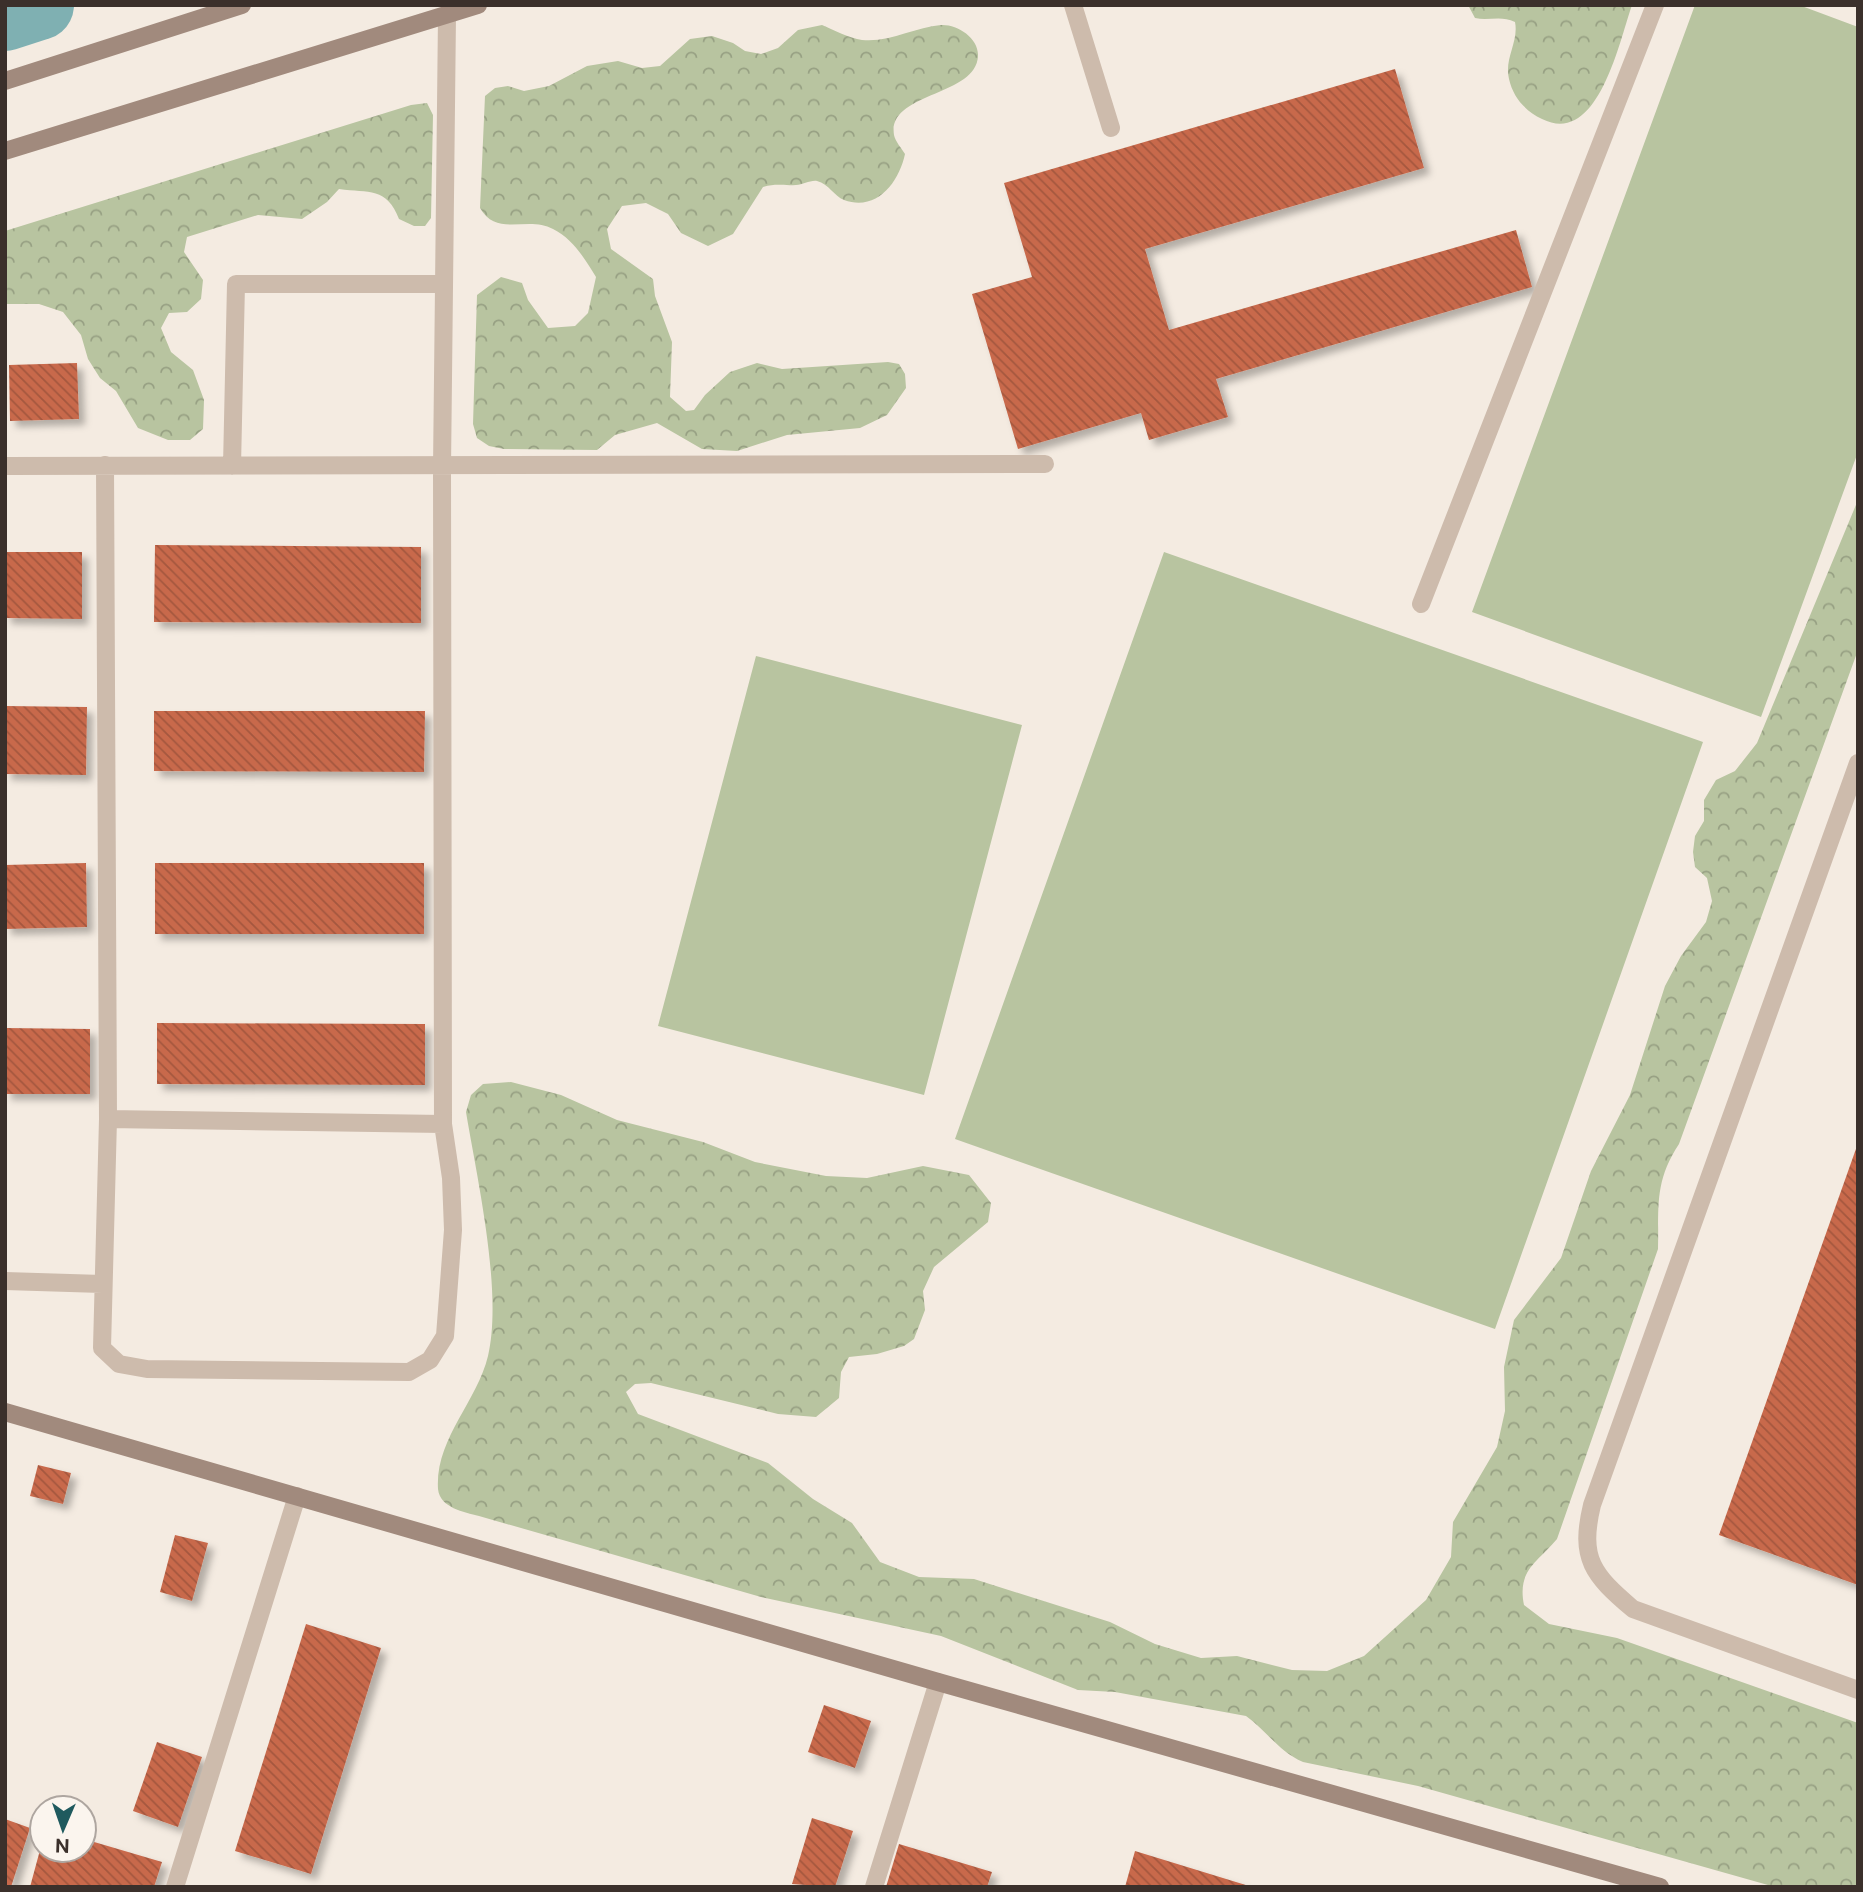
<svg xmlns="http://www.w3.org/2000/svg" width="1863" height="1892" font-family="'Public Sans',sans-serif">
  <defs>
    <pattern id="forest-crowns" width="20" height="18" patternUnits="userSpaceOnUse" patternTransform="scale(1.75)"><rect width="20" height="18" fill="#b8c4a0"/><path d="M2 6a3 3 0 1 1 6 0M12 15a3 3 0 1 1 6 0" fill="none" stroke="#97a083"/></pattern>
    <pattern id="building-back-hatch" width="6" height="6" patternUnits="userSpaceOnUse" patternTransform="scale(1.75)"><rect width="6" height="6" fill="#c8694b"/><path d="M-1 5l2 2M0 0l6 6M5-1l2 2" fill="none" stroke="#a4573f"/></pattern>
    <filter id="shadow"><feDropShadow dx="6" dy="6" stdDeviation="3.5" flood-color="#0004"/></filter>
  </defs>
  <rect width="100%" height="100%" fill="#f4ebe1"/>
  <path fill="url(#forest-crowns)" d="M 1468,5 L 1632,5 C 1619,42 1598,147 1542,119 C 1525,111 1513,97 1509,79 C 1504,58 1519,42 1515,22 C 1501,15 1489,21 1475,18 Z
    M 822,25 C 834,30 849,38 862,40 C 889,43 915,27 941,25 C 957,24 979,38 978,56 C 976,97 887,92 894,135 C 895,141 902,149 905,154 C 899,182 877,212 844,200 C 834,196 829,184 817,181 C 810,180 803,185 796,185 C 782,186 778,183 763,187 L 733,234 L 708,246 L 681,233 L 668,214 L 646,203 L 622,206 L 607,229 L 611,249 L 653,279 L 655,296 L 672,342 L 670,397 L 686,411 L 694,410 L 705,395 L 730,372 L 757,363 L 782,369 L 888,362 L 899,364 L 905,374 L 906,388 L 887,415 L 860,428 L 787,435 L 737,451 L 702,449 L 657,423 L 615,435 L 597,450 L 504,449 L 489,446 L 477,438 L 473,424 L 477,295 L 501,277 L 522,283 L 528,300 L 548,328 L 575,326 L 588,313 L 596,277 C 585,259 573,239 553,229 C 528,215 497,238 480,208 L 485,96 L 495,88 L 508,86 L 524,91 L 549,86 L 587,66 L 618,61 L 642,68 L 660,66 L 690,39 L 712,36 L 733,43 L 745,51 L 761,54 L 778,48 L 798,30 Z
    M 427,103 L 433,115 L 431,218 L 425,226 L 414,226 L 399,219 C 387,187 369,193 339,189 L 327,202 L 302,219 L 258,215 L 187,237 L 184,252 L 203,280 L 201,299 L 187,312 L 169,313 L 161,328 L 171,352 L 193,370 L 204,400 L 203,429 L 190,440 L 168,440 L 138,428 L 116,391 L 100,378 L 88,359 L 81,335 L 63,312 L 39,304 L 5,304 L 5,231 L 411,105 Z
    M 1858,500 L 1858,650 L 1679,1144 C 1654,1182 1659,1207 1658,1249 L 1557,1539 C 1537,1563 1517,1570 1524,1605 L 1549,1624 L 1617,1638 L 1858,1723 L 1858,1887 L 1775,1887 L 1418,1786 L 1303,1762 C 1279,1752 1267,1731 1246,1716 L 1115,1692 L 1078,1690 L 941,1636 L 761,1597 L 479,1516 C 464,1512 440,1508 438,1489 C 435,1439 477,1402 488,1356 C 503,1292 477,1178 466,1112 L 471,1095 L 483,1084 L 511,1082 L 561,1095 L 617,1120 L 703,1142 L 755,1162 L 826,1176 L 867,1178 L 923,1166 L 969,1175 L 991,1203 L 988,1222 L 934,1267 L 923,1291 L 925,1310 L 914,1339 L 904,1346 L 877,1354 L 849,1357 L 841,1372 L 839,1398 L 816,1417 L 778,1414 L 651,1383 L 635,1384 L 626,1392 L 638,1414 L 768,1463 L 813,1499 L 852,1523 L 880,1562 L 919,1577 L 974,1579 L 1110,1622 L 1155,1644 L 1201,1658 L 1237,1656 L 1292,1670 L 1327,1671 L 1364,1656 L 1426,1600 L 1451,1557 L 1453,1522 L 1497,1447 L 1505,1411 L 1504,1367 L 1514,1320 L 1561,1258 L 1591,1171 L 1630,1095 L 1665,986 L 1681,956 L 1706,922 L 1712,901 L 1707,878 L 1695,867 L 1693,852 L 1695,836 L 1704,821 L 1704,800 L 1716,780 L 1735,771 L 1757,743 Z"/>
  <path fill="#b8c4a0" d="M 1695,5 L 1799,5 L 1858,27 L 1858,452 L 1761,717 L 1472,612 Z
    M 1164,552 L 1703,742 L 1495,1329 L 955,1139 Z
    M 756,656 L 1022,725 L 924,1095 L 658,1026 Z"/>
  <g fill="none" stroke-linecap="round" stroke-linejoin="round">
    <path stroke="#7fb0b2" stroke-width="70" d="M 5,16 L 39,5"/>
  </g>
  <path fill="url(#building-back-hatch)" filter="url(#shadow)" d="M 1395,69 L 1424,168 L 1145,249 L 1169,330 L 1516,230 L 1532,287 L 1216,379 L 1228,417 L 1149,440 L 1141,413 L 1018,449 L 972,294 L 1032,277 L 1004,183 Z
    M 77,363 L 79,419 L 10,421 L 9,365 Z
    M 155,545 L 421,547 L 421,623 L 154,622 Z
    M 5,552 L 82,552 L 82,619 L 5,618 Z
    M 5,706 L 87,707 L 86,775 L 5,774 Z
    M 154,711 L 425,711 L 424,772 L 154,771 Z
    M 86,863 L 87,927 L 5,929 L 5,865 Z
    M 155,863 L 424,863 L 424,934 L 155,934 Z
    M 157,1023 L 425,1024 L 425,1085 L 157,1084 Z
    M 5,1028 L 90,1029 L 90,1094 L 5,1094 Z
    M 1857,1146 L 1858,1146 L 1858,1585 L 1719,1535 Z
    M 38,1465 L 71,1473 L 63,1504 L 30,1496 Z
    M 175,1535 L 208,1543 L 192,1601 L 160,1592 Z
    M 306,1624 L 381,1648 L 311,1874 L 235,1851 Z
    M 824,1705 L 871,1721 L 855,1768 L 808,1752 Z
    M 157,1742 L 202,1757 L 178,1827 L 133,1811 Z
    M 812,1818 L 853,1831 L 835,1887 L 792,1884 Z
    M 5,1819 L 30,1828 L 11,1887 L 5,1887 Z
    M 84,1839 L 162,1862 L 154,1887 L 30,1887 L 40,1850 L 84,1850 Z
    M 899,1844 L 992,1872 L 987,1887 L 886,1887 Z
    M 1135,1851 L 1249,1886 L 1249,1887 L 1125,1887 Z"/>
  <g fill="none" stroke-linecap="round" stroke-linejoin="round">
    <path stroke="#cdbbac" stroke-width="18" d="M 1858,763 L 1592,1505 C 1579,1559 1593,1575 1633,1609 L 1858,1690"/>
    <path stroke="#cdbbac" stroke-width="18" d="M 1073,5 L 1111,128
      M 105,465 L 108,1119 L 102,1348 L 119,1364 L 147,1369 L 409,1372 L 430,1360 L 445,1336 L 453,1230 L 451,1178 L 443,1124 L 442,468 L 447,15
      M 5,466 L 1045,464
      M 232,466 L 236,284 L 444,284
      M 1421,604 L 1655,5
      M 108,1119 L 443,1124
      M 5,1281 L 102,1284
      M 175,1887 L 297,1496
      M 874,1887 L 938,1682"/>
    <path stroke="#a18a7d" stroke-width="18" d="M 5,81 L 242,5
      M 5,151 L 478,5
      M 5,1412 L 938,1682 L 1660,1887"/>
  </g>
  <rect width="1863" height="1892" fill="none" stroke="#3b302b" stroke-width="14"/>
  <g transform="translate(63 1829) rotate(182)"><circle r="33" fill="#fbf5ee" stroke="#aea6a0" stroke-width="2"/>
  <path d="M0-5L12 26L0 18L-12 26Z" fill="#1f5a5e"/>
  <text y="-10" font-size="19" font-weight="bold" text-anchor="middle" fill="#3b302b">N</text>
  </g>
</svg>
